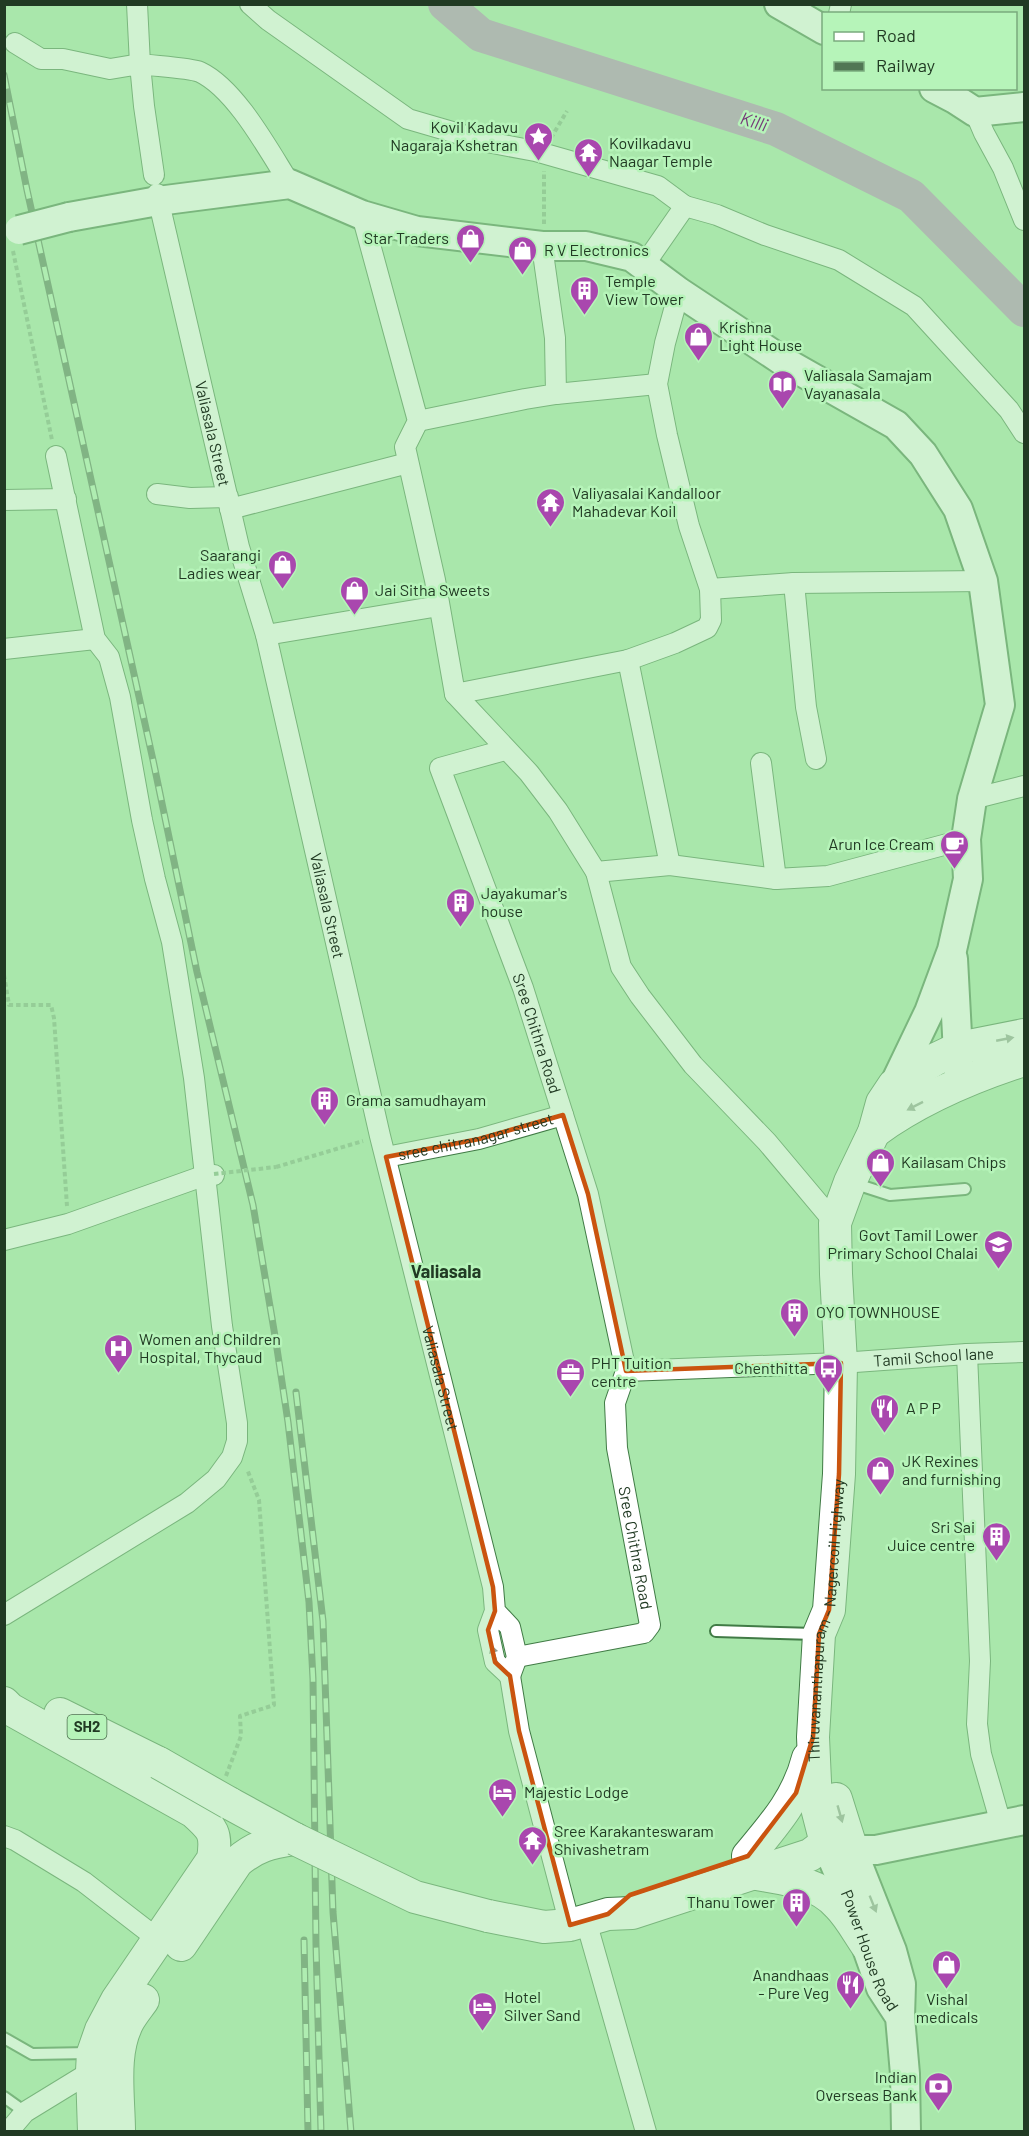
<svg xmlns="http://www.w3.org/2000/svg" width="1029" height="2136" font-family="Barlow,sans-serif">
  <rect width="100%" height="100%" fill="#a9e7ac"/>
  <g fill="none" stroke-linecap="round" stroke-linejoin="round">
    <path stroke="#b384b5" stroke-width="34" d="M 445,4 L 481,35 L 776,129 L 911,196 L 1024,310"/>
    <defs>
      <path id="lane" d="M 853,1183 L 890,1195 L 965,1189
        M 716,1631 L 815,1634
        M 4,2038 L 32,2054 L 90,2053
        M 4,2097 L 25,2112"/>
      <g id="street">
        <path d="M 137,4 L 140,64 C 153,66 190,68 200,72 C 236,89 269,151 290,184"/>
        <path d="M 250,4 L 268,20 L 408,119 L 487,142 L 535,151 L 658,186 L 685,206"/>
        <path d="M 839,14 L 841,4"/>
        <path d="M 15,43 L 41,59 L 63,59 L 110,69 L 140,64 L 144,106 L 154,175"/>
        <path d="M 975,112 L 984,133 L 1003,168 L 1024,220"/>
        <path id="s1" d="M 157,194 L 239,547 L 266,635 L 380,1136 L 493,1587 L 495,1611 L 488,1630 L 495,1662 L 510,1676 L 517,1657 L 510,1627 L 495,1611"/>
        <path d="M 362,215 L 418,421 L 405,447 L 435,580 L 455,694 L 529,773 L 558,811 L 596,872 L 670,865 L 776,879 L 828,876 L 966,839"/>
        <path d="M 644,265 L 685,206 L 717,215 L 765,235 L 839,260 L 914,306 L 1009,410 L 1024,433"/>
        <path d="M 556,394 L 657,384"/>
        <path d="M 418,421 L 525,399 L 556,394 L 555,338 L 542,246"/>
        <path d="M 157,494 L 190,498 L 228,497"/>
        <path d="M 4,500 L 66,499"/>
        <path d="M 230,509 L 408,463"/>
        <path d="M 794,583 L 806,707 L 816,759"/>
        <path d="M 710,589 L 794,583 L 983,581"/>
        <path d="M 266,635 L 439,606"/>
        <path d="M 4,649 L 95,639"/>
        <path d="M 628,660 L 675,643 L 707,628 L 711,620 L 710,589 L 689,526 L 667,435 L 657,384 L 665,343 L 679,292"/>
        <path d="M 455,694 L 628,660 L 670,865"/>
        <path id="s2" d="M 505,750 L 440,768 L 523,988 L 588,1194 L 626,1371 L 615,1403 L 617,1448 L 650,1625 L 644,1633 L 517,1657"/>
        <path d="M 761,763 L 776,879"/>
        <path d="M 972,799 L 1024,786"/>
        <path d="M 596,872 L 621,967 L 640,996 L 693,1065 L 767,1142 L 835,1223"/>
        <path id="s3" d="M 386,1157 L 479,1139 L 563,1115"/>
        <path d="M 4,1240 L 68,1224 L 203,1176 L 214,1175"/>
        <path d="M 967,1354 L 980,1661 L 977,1724 L 981,1754 L 1001,1824"/>
        <path id="s4" d="M 626,1371 L 841,1363 L 967,1354 L 1024,1352"/>
        <path d="M 4,1615 L 187,1503 L 216,1479 L 232,1457 L 237,1441 L 237,1423 L 222,1326 L 194,1078 L 172,942 L 155,879 L 142,820 L 120,697 L 109,657 L 95,639 L 56,456"/>
        <path d="M 510,1676 L 519,1731 L 570,1925"/>
        <path d="M 4,1836 L 15,1840 L 84,1882 L 159,1940"/>
        <path d="M 586,1921 L 646,2132"/>
        <path d="M 8,2132 L 25,2112 L 92,2071"/>
      </g>
      <g id="secondary">
        <path d="M 779,4 L 824,30"/>
        <path d="M 934,88 L 955,99 L 975,112 L 1024,107"/>
        <path d="M 69,217 L 158,201 L 290,184 L 362,215 L 417,231 L 542,246 L 586,246 L 632,257 L 679,292 L 783,361 L 896,425 L 923,454 L 958,509 L 983,581 L 1000,705 L 972,799 L 966,839 L 968,879 L 952,950 L 929,1012 L 894,1085"/>
        <path d="M 953,959 L 959,1072"/>
        <path id="s5" d="M 826,1843 L 850,1900 L 881,1988 L 900,2017 L 905,2074 L 906,2132"/>
        <path d="M 830,1844 L 852,1850 L 876,1850 L 1024,1820"/>
        <path d="M 852,1850 L 892,1951 L 901,1984 L 900,2017"/>
      </g>
      <g id="primary">
        <path d="M 874,1132 C 919,1099 971,1077 1024,1060"/>
        <path d="M 4,1703 L 10,1709 L 194,1812 C 213,1829 217,1833 213,1859 L 117,2000 L 101,2030 L 93,2053 L 92,2071 L 94,2132"/>
        <path d="M 60,1714 L 159,1763"/>
        <path d="M 836,1799 L 852,1850"/>
        <path d="M 229,1803 L 295,1839"/>
        <path id="s6" d="M 826,1843 L 816,1804 L 813,1737 L 819,1634 L 829,1610 L 839,1474 L 841,1363 L 836,1274 L 835,1223 L 850,1182 L 874,1132 L 882,1103 L 894,1085 L 936,1059 L 959,1048 L 1024,1035"/>
        <path d="M 748,1856 C 774,1825 798,1798 808,1758"/>
        <path d="M 757,1874 C 785,1879 818,1882 838,1905 C 850,1917 858,1933 868,1947"/>
        <path d="M 488,1916 L 544,1927 L 570,1925 L 608,1914 L 632,1913 L 810,1855 L 826,1843"/>
        <path d="M 181,1945 L 237,1862 C 257,1845 270,1843 295,1839"/>
        <path d="M 119,2132 C 119,2096 111,2052 129,2020 C 133,2013 138,2007 143,2000"/>
      </g>
    </defs>
    <use href="#lane" stroke="#417b46" stroke-width="14"/>
    <use href="#street" stroke="#417b46" stroke-width="22"/>
    <use href="#secondary" stroke="#417b46" stroke-width="32"/>
    <use href="#primary" stroke="#417b46" stroke-width="34"/>
    <path stroke="#7cae7f" stroke-width="4" stroke-dasharray="4.5 3" stroke-linecap="butt" d="M 551,138 L 567,111
      M 544,224 L 544,171
      M 13,251 L 52,440
      M 4,975 L 9,1005 L 51,1005 L 54,1018 L 67,1206
      M 276,1167 L 363,1141
      M 226,1776 L 241,1736 L 240,1716 L 274,1705 L 259,1500 L 247,1469"/>
    <use href="#lane" stroke="#fff" stroke-width="10"/>
    <use href="#street" stroke="#fff" stroke-width="20"/>
    <use href="#secondary" stroke="#fff" stroke-width="28"/>
    <use href="#primary" stroke="#fff" stroke-width="32"/>
    <defs>
      <path id="rail" d="M 4,75 L 27,190 L 153,760 L 197,972 L 253,1205 L 276,1342 L 288,1422 L 309,1602 L 313,1679 L 316,1945 L 321,2132
        M 296,1392 L 323,1621 L 333,1912 L 351,2132
        M 304,1940 L 308,2132"/>
    </defs>
    <use href="#rail" stroke="#517754" stroke-width="7"/>
    <use href="#rail" stroke="#b6f4b9" stroke-width="4.5" stroke-dasharray="14" stroke-linecap="butt"/>
    <defs>
      <path id="secondary-bridge" d="M 19,230 L 69,217"/>
      <path id="primary-bridge" d="M 159,1763 L 229,1803
        M 295,1839 L 415,1897 L 488,1916"/>
    </defs>
    <use href="#secondary-bridge" stroke="#417b46" stroke-width="32" stroke-linecap="butt"/>
    <use href="#primary-bridge" stroke="#417b46" stroke-width="34" stroke-linecap="butt"/>
    <path stroke="#7cae7f" stroke-width="4" stroke-dasharray="4.5 3" stroke-linecap="butt" d="M 214,1174 L 276,1167"/>
    <use href="#secondary-bridge" stroke="#fff" stroke-width="28"/>
    <use href="#primary-bridge" stroke="#fff" stroke-width="32"/>
  </g>
  <defs><path id="oneway-solid" d="M-6-.8H1V-3.2L6.5 0L1 3.2V.8H-6Z" transform="scale(1.5)"/></defs>
  <g fill="#909c91">
    <use href="#oneway-solid" transform="translate(1005 1039) rotate(-11)"/>
    <use href="#oneway-solid" transform="translate(915 1106) rotate(153)"/>
    <use href="#oneway-solid" transform="translate(494 1654) rotate(-108)"/>
    <use href="#oneway-solid" transform="translate(840 1814) rotate(74)"/>
    <use href="#oneway-solid" transform="translate(873 1904) rotate(68)"/>
  </g>
  <path d="M0 0H1029V2136H0ZM 563,1115 L 588,1194 L 626,1371 L 841,1363 L 839,1474 L 829,1610 L 819,1634 L 813,1737 L 796,1793 L 748,1856 L 630,1895 L 608,1914 L 570,1925 L 519,1731 L 510,1676 L 495,1662 L 488,1630 L 495,1611 L 493,1587 L 386,1157 L 479,1139 Z" fill="#a9e7ac" fill-opacity=".55" fill-rule="evenodd"/>
  <path fill="none" stroke="#ca540f" stroke-width="4.5" stroke-linejoin="round" d="M 563,1115 L 588,1194 L 626,1371 L 841,1363 L 839,1474 L 829,1610 L 819,1634 L 813,1737 L 796,1793 L 748,1856 L 630,1895 L 608,1914 L 570,1925 L 519,1731 L 510,1676 L 495,1662 L 488,1630 L 495,1611 L 493,1587 L 386,1157 L 479,1139 Z"/>
  <defs>
    <symbol id="sight-pin" viewBox="-11 -11 22 30"><path d="M0 17L-7.5 6A9.5 9.5 0 1 1 7.5 6Z" fill="#a947ae" stroke="#b6f4b9"/><path d="M0-6L1.8-2.2L6-1.7L2.9 1.2L3.7 5.4L0 3.3L-3.7 5.4L-2.9 1.2L-6-1.7L-1.8-2.2Z" fill="#fff"/></symbol>
    <symbol id="temple-pin" viewBox="-11 -11 22 30"><path d="M0 17L-7.5 6A9.5 9.5 0 1 1 7.5 6Z" fill="#a947ae" stroke="#b6f4b9"/><path d="M0-6L5-2H3V0L6.5 2.5H4V6H1.5V3h-3V6H-4V2.5H-6.5L-3 0V-2H-5Z" fill="#fff"/></symbol>
    <symbol id="shop-pin" viewBox="-11 -11 22 30"><path d="M0 17L-7.5 6A9.5 9.5 0 1 1 7.5 6Z" fill="#a947ae" stroke="#b6f4b9"/><path d="M-5-2.5h2.3a2.7 3.5 0 0 1 5.4 0H5L5.5 6h-11ZM-1.5-2.5h3a1.5 2.3 0 0 0-3 0Z" fill="#fff"/></symbol>
    <symbol id="building-pin" viewBox="-11 -11 22 30"><path d="M0 17L-7.5 6A9.5 9.5 0 1 1 7.5 6Z" fill="#a947ae" stroke="#b6f4b9"/><path d="M-4-6H4V6H1V3H-1V6H-4ZM-2.5-4.3h1.7v1.8h-1.7ZM.8-4.3h1.7v1.8H.8ZM-2.5-1h1.7V.8h-1.7ZM.8-1h1.7V.8H.8Z" fill="#fff"/></symbol>
    <symbol id="library-pin" viewBox="-11 -11 22 30"><path d="M0 17L-7.5 6A9.5 9.5 0 1 1 7.5 6Z" fill="#a947ae" stroke="#b6f4b9"/><path d="M-6-4Q-3-5.5-.7-3.5V5Q-3 3-6 4ZM6-4Q3-5.5 .7-3.5V5Q3 3 6 4Z" fill="#fff"/></symbol>
    <symbol id="cafe-pin" viewBox="-11 -11 22 30"><path d="M0 17L-7.5 6A9.5 9.5 0 1 1 7.5 6Z" fill="#a947ae" stroke="#b6f4b9"/><path d="M-5.5-4.5H6V0H3Q3 3.5 0 3.5H-2.5Q-5.5 3.5-5.5 0ZM3-3.2v2h1.7v-2ZM-6 4.5H4V6H-6Z" fill="#fff"/></symbol>
    <symbol id="school-pin" viewBox="-11 -11 22 30"><path d="M0 17L-7.5 6A9.5 9.5 0 1 1 7.5 6Z" fill="#a947ae" stroke="#b6f4b9"/><path d="M0-5L7-2L0 1L-7-2ZM-4 1L0 2.5L4 1V4Q0 6-4 4Z" fill="#fff"/></symbol>
    <symbol id="hospital-pin" viewBox="-11 -11 22 30"><path d="M0 17L-7.5 6A9.5 9.5 0 1 1 7.5 6Z" fill="#a947ae" stroke="#b6f4b9"/><path d="M-5-5h3v3.5h4V-5h3V5h-3V1.5h-4V5h-3Z" fill="#fff"/></symbol>
    <symbol id="bus-pin" viewBox="-11 -11 22 30"><path d="M0 17L-7.5 6A9.5 9.5 0 1 1 7.5 6Z" fill="#a947ae" stroke="#b6f4b9"/><path d="M-5-6H5V4H4V6H2V4H-2V6H-4V4H-5ZM-3.5-4V0h7V-4ZM-3.5 1.2v1.5H-2V1.2ZM2 1.2v1.5H3.5V1.2Z" fill="#fff"/></symbol>
    <symbol id="office-pin" viewBox="-11 -11 22 30"><path d="M0 17L-7.5 6A9.5 9.5 0 1 1 7.5 6Z" fill="#a947ae" stroke="#b6f4b9"/><path d="M-6-3h4V-5.5h4V-3h4V5H-6ZM-1-4.5V-3h2v-1.5ZM-6 0V1H6V0Z" fill="#fff"/></symbol>
    <symbol id="restaurant-pin" viewBox="-11 -11 22 30"><path d="M0 17L-7.5 6A9.5 9.5 0 1 1 7.5 6Z" fill="#a947ae" stroke="#b6f4b9"/><path d="M-5-6h1v4h1v-4h1v4h1v-4h1v5L-1.5 .5V6h-2V.5L-5-1ZM5-6V6H3V1.5H1.5Q1.5-4 5-6Z" fill="#fff"/></symbol>
    <symbol id="hotel-pin" viewBox="-11 -11 22 30"><path d="M0 17L-7.5 6A9.5 9.5 0 1 1 7.5 6Z" fill="#a947ae" stroke="#b6f4b9"/><path d="M-6-4.5h1.5V1H6V5H4.5V3h-9V5H-6ZM-4 0a1.8 1.8 0 1 1 3.6 0ZM.5 0V-2.5h3Q6-2.5 6 0Z" fill="#fff"/></symbol>
    <symbol id="bank-pin" viewBox="-11 -11 22 30"><path d="M0 17L-7.5 6A9.5 9.5 0 1 1 7.5 6Z" fill="#a947ae" stroke="#b6f4b9"/><path d="M-6-4H6V4H-6ZM0-2.3a2.3 2.3 0 1 0 0 4.6a2.3 2.3 0 1 0 0-4.6Z" fill="#fff"/></symbol>
  </defs>
  <g fill-rule="evenodd">
    <use href="#sight-pin" x="522" y="120" width="33" height="45"/>
    <use href="#temple-pin" x="572" y="136" width="33" height="45"/>
    <use href="#shop-pin" x="454" y="222" width="33" height="45"/>
    <use href="#shop-pin" x="506" y="234" width="33" height="45"/>
    <use href="#building-pin" x="568" y="274" width="33" height="45"/>
    <use href="#shop-pin" x="682" y="320" width="33" height="45"/>
    <use href="#library-pin" x="766" y="368" width="33" height="45"/>
    <use href="#temple-pin" x="534" y="486" width="33" height="45"/>
    <use href="#shop-pin" x="266" y="548" width="33" height="45"/>
    <use href="#shop-pin" x="338" y="574" width="33" height="45"/>
    <use href="#cafe-pin" x="938" y="828" width="33" height="45"/>
    <use href="#building-pin" x="444" y="886" width="33" height="45"/>
    <use href="#building-pin" x="308" y="1084" width="33" height="45"/>
    <use href="#shop-pin" x="864" y="1146" width="33" height="45"/>
    <use href="#school-pin" x="982" y="1228" width="33" height="45"/>
    <use href="#building-pin" x="778" y="1296" width="33" height="45"/>
    <use href="#hospital-pin" x="102" y="1332" width="33" height="45"/>
    <use href="#bus-pin" x="812" y="1352" width="33" height="45"/>
    <use href="#office-pin" x="554" y="1356" width="33" height="45"/>
    <use href="#restaurant-pin" x="868" y="1392" width="33" height="45"/>
    <use href="#shop-pin" x="864" y="1454" width="33" height="45"/>
    <use href="#building-pin" x="980" y="1520" width="33" height="45"/>
    <use href="#hotel-pin" x="486" y="1776" width="33" height="45"/>
    <use href="#temple-pin" x="516" y="1824" width="33" height="45"/>
    <use href="#building-pin" x="780" y="1886" width="33" height="45"/>
    <use href="#shop-pin" x="930" y="1948" width="33" height="45"/>
    <use href="#restaurant-pin" x="834" y="1968" width="33" height="45"/>
    <use href="#hotel-pin" x="466" y="1990" width="33" height="45"/>
    <use href="#bank-pin" x="922" y="2070" width="33" height="45"/>
  </g>
  <g text-anchor="middle" stroke-width="5" stroke-linejoin="round" paint-order="stroke">
    <rect fill="#b6f4b9" stroke="#4e7250" stroke-width="1.5" x="67.5" y="1715" width="39" height="24" rx="4.5"/>
    <g font-size="15" font-weight="bold" fill="#213a23">
      <text x="87" y="1732">SH2</text>
    </g>
    <g font-size="16" fill="#213a23" stroke="#b6f4b9" text-anchor="start">
      <text x="518" y="133" text-anchor="end">Kovil Kadavu<tspan x="518" dy="18">Nagaraja Kshetran</tspan></text>
      <text x="609" y="149">Kovilkadavu<tspan x="609" dy="18">Naagar Temple</tspan></text>
      <text x="449" y="244" text-anchor="end">Star Traders</text>
      <text x="544" y="256">R V Electronics</text>
      <text x="605" y="287">Temple<tspan x="605" dy="18">View Tower</tspan></text>
      <text x="719" y="333">Krishna<tspan x="719" dy="18">Light House</tspan></text>
      <text x="804" y="381">Valiasala Samajam<tspan x="804" dy="18">Vayanasala</tspan></text>
      <text x="572" y="499">Valiyasalai Kandalloor<tspan x="572" dy="18">Mahadevar Koil</tspan></text>
      <text x="261" y="561" text-anchor="end">Saarangi<tspan x="261" dy="18">Ladies wear</tspan></text>
      <text x="375" y="596">Jai Sitha Sweets</text>
      <text x="934" y="850" text-anchor="end">Arun Ice Cream</text>
      <text x="481" y="899">Jayakumar's<tspan x="481" dy="18">house</tspan></text>
      <text x="346" y="1106">Grama samudhayam</text>
      <text x="901" y="1168">Kailasam Chips</text>
      <text x="978" y="1241" text-anchor="end">Govt Tamil Lower<tspan x="978" dy="18">Primary School Chalai</tspan></text>
      <text x="816" y="1318">OYO TOWNHOUSE</text>
      <text x="139" y="1345">Women and Children<tspan x="139" dy="18">Hospital, Thycaud</tspan></text>
      <text x="591" y="1369">PHT Tuition<tspan x="591" dy="18">centre</tspan></text>
      <text x="808" y="1374" text-anchor="end">Chenthitta</text>
      <text x="906" y="1414">A P P</text>
      <text x="902" y="1467">JK Rexines<tspan x="902" dy="18">and furnishing</tspan></text>
      <text x="975" y="1533" text-anchor="end">Sri Sai<tspan x="975" dy="18">Juice centre</tspan></text>
      <text x="524" y="1798">Majestic Lodge</text>
      <text x="554" y="1837">Sree Karakanteswaram<tspan x="554" dy="18">Shivashetram</tspan></text>
      <text x="775" y="1908" text-anchor="end">Thanu Tower</text>
      <text x="829" y="1981" text-anchor="end">Anandhaas<tspan x="829" dy="18">- Pure Veg</tspan></text>
      <text x="504" y="2003">Hotel<tspan x="504" dy="18">Silver Sand</tspan></text>
      <text x="947" y="2005" text-anchor="middle">Vishal<tspan x="947" dy="18">medicals</tspan></text>
      <text x="917" y="2083" text-anchor="end">Indian<tspan x="917" dy="18">Overseas Bank</tspan></text>
    </g>
    <g font-size="16" fill="#213a23" stroke="#b6f4b9">
      <text dy="6" stroke="none"><textPath href="#s1" startOffset="246">Valiasala Street</textPath></text>
      <text dy="6" stroke="none"><textPath href="#s1" startOffset="732">Valiasala Street</textPath></text>
      <text dy="6" stroke="none"><textPath href="#s2" startOffset="350">Sree Chithra Road</textPath></text>
      <text dy="6" stroke="none"><textPath href="#s3" startOffset="92">sree chitranagar street</textPath></text>
      <text dy="6" stroke="none"><textPath href="#s4" startOffset="308">Tamil School lane</textPath></text>
      <text dy="6" stroke="none"><textPath href="#s1" startOffset="1218">Valiasala Street</textPath></text>
      <text dy="6" stroke="none"><textPath href="#s2" startOffset="880">Sree Chithra Road</textPath></text>
      <text dy="6" stroke="none"><textPath href="#s6" startOffset="225">Thiruvananthapuram - Nagercoil Highway</textPath></text>
      <text dy="6" stroke="none"><textPath href="#s5" startOffset="116">Power House Road</textPath></text>
    </g>
    <g font-size="18" font-style="italic" fill="#763b79" stroke="#b6f4b9">
      <text transform="translate(754 122) rotate(18)" y="6">Killi</text>
    </g>
    <g font-size="18" font-weight="bold" fill="#213a23" stroke="#b6f4b9">
      <text x="446" y="1278">Valiasala</text>
    </g>
  </g>
  <rect width="1029" height="2136" fill="none" stroke="#213a23" stroke-width="12"/>
  <rect x="822" y="12" width="195" height="78" fill="#b6f4b9" stroke="#7aaa7d" stroke-width="1.5"/>
  <rect x="834" y="32" width="30" height="9" fill="#ffffff" stroke="#7aaa7d" stroke-width="1.5"/>
  <text x="876" y="42" font-size="18" fill="#213a23">Road</text>
  <rect x="834" y="62" width="30" height="9" fill="#517754" stroke="#7aaa7d" stroke-width="1.5"/>
  <text x="876" y="72" font-size="18" fill="#213a23">Railway</text>
</svg>
